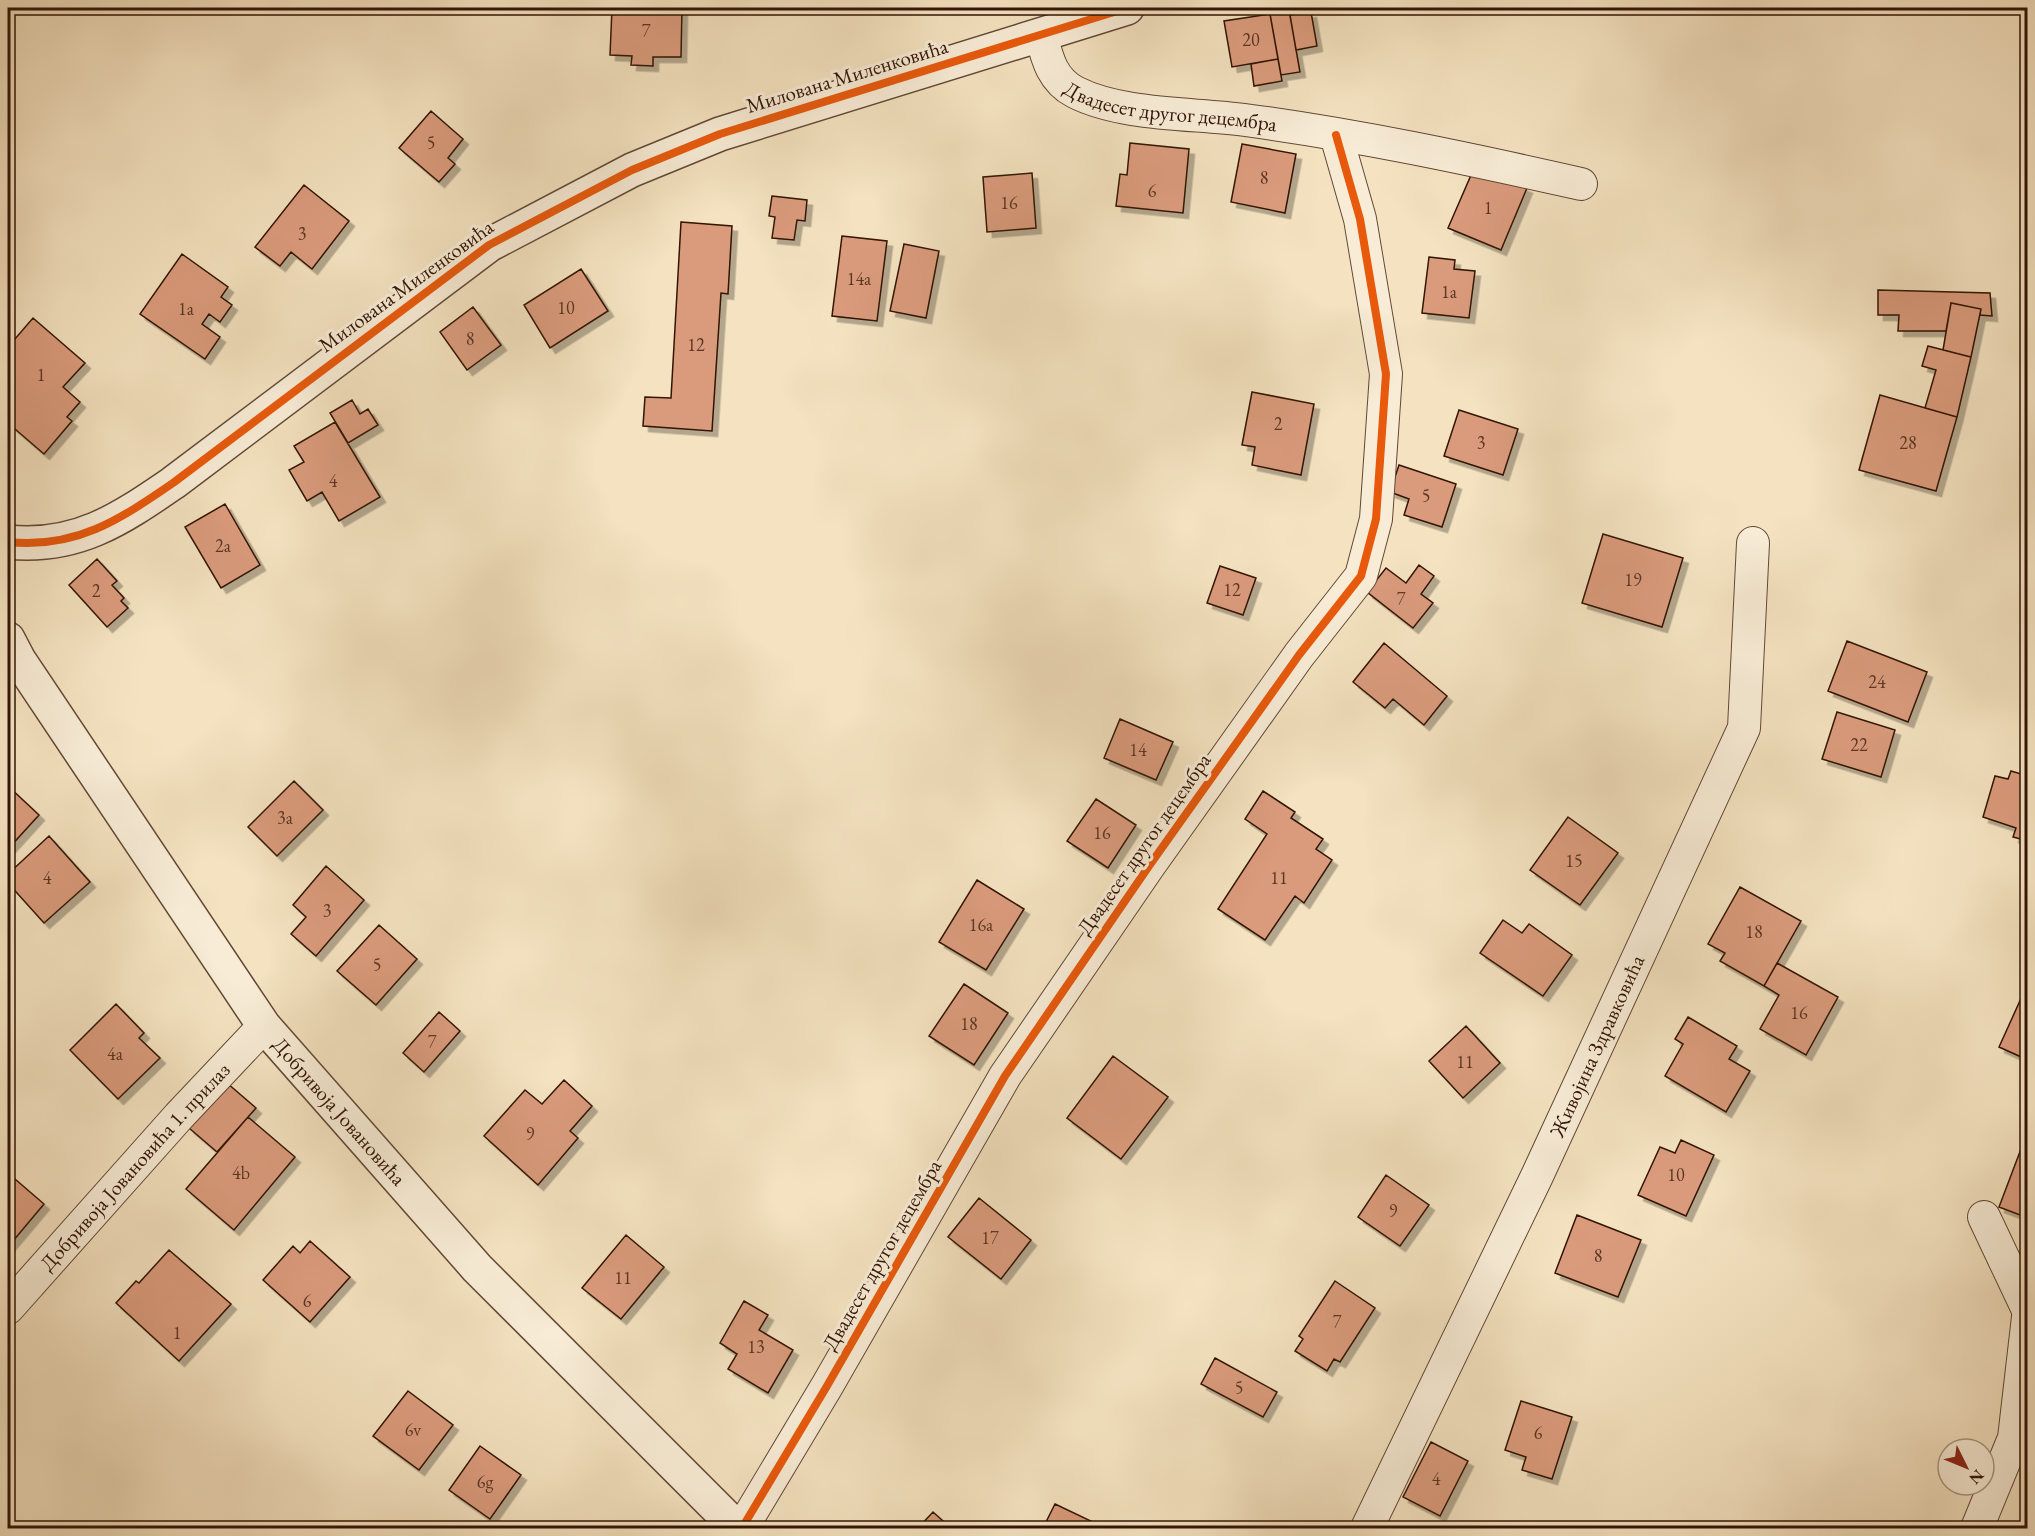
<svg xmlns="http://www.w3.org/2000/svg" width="2035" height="1536" font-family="'EB Garamond',serif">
  <defs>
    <filter id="shadow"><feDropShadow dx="5.5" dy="5.5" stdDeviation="0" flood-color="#0004"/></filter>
  </defs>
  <rect width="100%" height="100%" fill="#f4e2c0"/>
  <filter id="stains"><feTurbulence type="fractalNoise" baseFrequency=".00333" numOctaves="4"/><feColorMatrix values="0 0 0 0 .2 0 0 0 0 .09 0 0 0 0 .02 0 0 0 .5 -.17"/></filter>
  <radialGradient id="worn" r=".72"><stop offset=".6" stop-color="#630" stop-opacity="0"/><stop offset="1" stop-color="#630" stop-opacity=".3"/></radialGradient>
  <path fill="#da9b7c" stroke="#321406" stroke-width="1.5" filter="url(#shadow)" d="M 612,8 L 682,8 L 681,57 L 653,57 L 653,66 L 631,65 L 632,56 L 610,55 Z
    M 1289,10 L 1300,72 L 1281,75 L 1270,14 Z
    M 1311,12 L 1317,46 L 1296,50 L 1290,15 Z
    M 1270,14 L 1278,59 L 1232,67 L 1224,21 Z
    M 1278,59 L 1282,81 L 1254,86 L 1251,64 Z
    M 431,111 L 463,139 L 448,158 L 455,164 L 439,182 L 399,148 Z
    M 1130,143 L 1189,149 L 1183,213 L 1116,206 L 1120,174 L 1127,175 Z
    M 1242,144 L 1296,154 L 1285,213 L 1231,202 Z
    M 1475,166 L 1527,188 L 1501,250 L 1448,228 Z
    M 1032,173 L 1036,228 L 987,232 L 983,177 Z
    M 304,185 L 349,221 L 312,269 L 291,252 L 280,266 L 255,247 Z
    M 772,196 L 807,200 L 805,221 L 797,220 L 794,240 L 772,238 L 775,217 L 769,216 Z
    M 681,222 L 732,226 L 728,294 L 721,293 L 712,431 L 643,426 L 645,397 L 671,398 Z
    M 842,236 L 887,241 L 877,321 L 832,316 Z
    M 904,244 L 939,251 L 926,318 L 890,311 Z
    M 182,254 L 228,287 L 221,297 L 232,305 L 220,322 L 209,314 L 202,324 L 220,337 L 205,359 L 140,314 Z
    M 1429,257 L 1455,260 L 1454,269 L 1475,271 L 1469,318 L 1422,313 Z
    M 581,269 L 608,311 L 550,348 L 524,305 Z
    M 1878,290 L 1990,293 L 1992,316 L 1980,315 L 1981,309 L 1951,303 L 1946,331 L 1898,331 L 1899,315 L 1878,315 Z
    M 1951,303 L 1981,309 L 1971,357 L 1943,350 Z
    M 473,307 L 501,345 L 467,370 L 440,332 Z
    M 33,318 L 85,363 L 63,387 L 80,402 L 67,417 L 72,421 L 44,454 L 8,423 L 8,347 Z
    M 1928,346 L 1971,357 L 1957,417 L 1925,408 L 1936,370 L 1922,366 Z
    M 1252,392 L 1314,404 L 1301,475 L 1252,465 L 1255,447 L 1242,445 Z
    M 1880,395 L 1957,417 L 1936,491 L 1859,470 Z
    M 352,400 L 360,414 L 368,409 L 378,425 L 348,443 L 330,413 Z
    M 1459,410 L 1518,429 L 1503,475 L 1444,456 Z
    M 335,422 L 380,497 L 339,521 L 322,492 L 307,501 L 289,470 L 304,462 L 294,446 Z
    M 1399,465 L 1456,484 L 1442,527 L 1404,515 L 1409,499 L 1390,492 Z
    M 225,504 L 260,565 L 221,588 L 185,527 Z
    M 1603,534 L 1683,558 L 1662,627 L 1582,603 Z
    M 97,559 L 117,581 L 112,585 L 124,598 L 121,601 L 128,608 L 107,627 L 69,585 Z
    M 1419,565 L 1434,576 L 1421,594 L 1433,603 L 1413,628 L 1367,592 L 1386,568 L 1406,583 Z
    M 1220,566 L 1256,578 L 1243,615 L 1207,603 Z
    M 1847,641 L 1927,672 L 1908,722 L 1828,691 Z
    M 1384,643 L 1447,696 L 1424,725 L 1393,699 L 1385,708 L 1353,682 Z
    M 1837,712 L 1895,730 L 1881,777 L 1822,759 Z
    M 1120,719 L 1173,742 L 1156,780 L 1104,758 Z
    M 2011,771 L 2028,776 L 2028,841 L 2013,837 L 2016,828 L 1983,817 L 1995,776 L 2008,779 Z
    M 294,781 L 323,810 L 277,856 L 248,827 Z
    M 8,786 L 39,815 L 8,849 Z
    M 1263,791 L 1295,812 L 1291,818 L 1323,839 L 1316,849 L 1332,860 L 1304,903 L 1295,896 L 1265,940 L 1218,909 L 1267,834 L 1245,819 Z
    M 1096,799 L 1136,825 L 1108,868 L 1067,841 Z
    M 1568,817 L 1618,853 L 1580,905 L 1530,870 Z
    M 49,836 L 90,882 L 44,923 L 8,883 L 8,874 Z
    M 326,866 L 364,900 L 316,956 L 291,934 L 306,917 L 293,905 Z
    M 977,880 L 1024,909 L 986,970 L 939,942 Z
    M 1740,887 L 1801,921 L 1764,986 L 1720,961 L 1725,953 L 1708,944 Z
    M 1503,920 L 1522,933 L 1529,924 L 1572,955 L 1543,996 L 1480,953 Z
    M 379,925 L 417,959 L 376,1005 L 337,971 Z
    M 1777,963 L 1838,997 L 1806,1055 L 1760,1029 L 1779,995 L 1764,986 Z
    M 2028,983 L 2028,1060 L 1999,1047 Z
    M 964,984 L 1008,1013 L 974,1065 L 929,1036 Z
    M 116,1004 L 144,1033 L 139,1038 L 160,1058 L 118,1099 L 70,1050 Z
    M 439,1012 L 460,1031 L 424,1072 L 403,1053 Z
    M 1688,1017 L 1737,1046 L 1729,1059 L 1750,1071 L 1726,1112 L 1665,1076 L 1683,1044 L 1675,1039 Z
    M 1466,1026 L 1500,1063 L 1463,1098 L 1429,1061 Z
    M 1113,1056 L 1168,1097 L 1121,1159 L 1067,1118 Z
    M 564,1080 L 592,1106 L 570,1131 L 578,1138 L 538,1185 L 484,1136 L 525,1090 L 542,1104 Z
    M 227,1083 L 256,1108 L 217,1152 L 189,1128 Z
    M 248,1117 L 295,1157 L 234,1230 L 186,1189 Z
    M 1681,1140 L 1714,1155 L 1686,1216 L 1638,1195 L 1660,1147 L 1675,1153 Z
    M 2021,1149 L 2028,1152 L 2028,1218 L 1999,1207 Z
    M 8,1173 L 44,1204 L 8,1247 Z
    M 1386,1175 L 1429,1205 L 1400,1246 L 1358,1217 Z
    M 979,1198 L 1031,1240 L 1001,1279 L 948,1237 Z
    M 1577,1215 L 1641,1240 L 1618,1297 L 1555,1273 Z
    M 626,1235 L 664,1267 L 621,1319 L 582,1288 Z
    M 310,1241 L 350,1277 L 310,1322 L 263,1280 L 293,1246 L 300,1253 Z
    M 169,1250 L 231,1304 L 179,1361 L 116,1303 L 136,1281 L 139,1283 Z
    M 1335,1281 L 1375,1308 L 1340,1362 L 1334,1359 L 1327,1371 L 1295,1351 L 1303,1339 L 1299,1336 Z
    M 744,1301 L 768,1315 L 759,1330 L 793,1350 L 768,1393 L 728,1369 L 737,1354 L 720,1343 Z
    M 1215,1358 L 1277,1392 L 1263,1417 L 1201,1384 Z
    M 408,1391 L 453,1425 L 419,1470 L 373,1436 Z
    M 1521,1401 L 1572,1417 L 1552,1479 L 1522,1470 L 1526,1457 L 1505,1450 Z
    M 1431,1442 L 1468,1461 L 1440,1516 L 1403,1497 Z
    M 480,1446 L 521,1475 L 490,1519 L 449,1490 Z
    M 1055,1504 L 1093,1522 L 1090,1528 L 1043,1528 Z
    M 933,1512 L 951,1528 L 918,1528 Z"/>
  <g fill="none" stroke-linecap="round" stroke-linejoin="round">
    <defs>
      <g id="minor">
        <path id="s1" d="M 1041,35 C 1047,58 1052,80 1075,92 C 1122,116 1193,113 1245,120 C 1358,135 1470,159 1581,184"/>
        <path d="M 1984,1217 L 2028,1310"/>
        <path id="s2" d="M 8,1308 L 179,1116 L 264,1026"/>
        <path d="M 742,1528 L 827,1386 L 1005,1076 L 1149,866 L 1299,655 L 1361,576 L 1376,519 L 1386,374 L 1360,219 L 1336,135"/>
        <path id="s3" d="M 1367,1528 L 1537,1176 L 1744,728 L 1753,543"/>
        <path d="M 1977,1528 L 2014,1438 L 2028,1317"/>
      </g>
      <g id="tertiary">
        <path d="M 8,542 C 76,549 119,520 173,483 L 489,245 L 632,170 L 720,134 L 1127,8"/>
        <path id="s4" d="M 8,639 L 19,660 L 264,1026 L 477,1268 L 737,1528"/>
      </g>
    </defs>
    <use href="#minor" stroke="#624834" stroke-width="34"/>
    <use href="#tertiary" stroke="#624834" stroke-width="36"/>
    <use href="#minor" stroke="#f8ecd6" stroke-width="32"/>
    <use href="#tertiary" stroke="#f8ecd6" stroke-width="33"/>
    <defs>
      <path id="cycleway" d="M 8,542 C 76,549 119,520 173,483 L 489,245 L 632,170 L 720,134 L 1127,8
        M 742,1528 L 827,1386 L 1005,1076 L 1149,866 L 1299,655 L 1361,576 L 1376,519 L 1386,374 L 1360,219 L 1336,135"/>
    </defs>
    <use href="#cycleway" stroke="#f8ecd6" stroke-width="11"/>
    <use href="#cycleway" stroke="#e8590c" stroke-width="8"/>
  </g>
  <g text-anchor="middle" stroke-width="6" stroke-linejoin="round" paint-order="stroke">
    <g font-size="18" fill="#5c3624">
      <text x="646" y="37">7</text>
      <text x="1251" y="46">20</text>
      <text x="431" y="149">5</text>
      <text x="1264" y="184">8</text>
      <text x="1152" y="197">6</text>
      <text x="1009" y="209">16</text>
      <text x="1488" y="214">1</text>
      <text x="302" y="240">3</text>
      <text x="859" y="285">14a</text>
      <text x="1449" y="298">1a</text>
      <text x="566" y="314">10</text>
      <text x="186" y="315">1a</text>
      <text x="470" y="345">8</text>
      <text x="696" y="351">12</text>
      <text x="41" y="381">1</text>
      <text x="1278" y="430">2</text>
      <text x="1481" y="449">3</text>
      <text x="1908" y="449">28</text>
      <text x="333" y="487">4</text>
      <text x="1426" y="502">5</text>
      <text x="223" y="552">2a</text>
      <text x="1633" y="586">19</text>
      <text x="1232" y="596">12</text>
      <text x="96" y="597">2</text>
      <text x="1401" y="605">7</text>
      <text x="1877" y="688">24</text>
      <text x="1859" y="751">22</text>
      <text x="1138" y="756">14</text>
      <text x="285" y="824">3a</text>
      <text x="1102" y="839">16</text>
      <text x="1574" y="867">15</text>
      <text x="47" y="884">4</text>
      <text x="1279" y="884">11</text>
      <text x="327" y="917">3</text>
      <text x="981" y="931">16a</text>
      <text x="1754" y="938">18</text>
      <text x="377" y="971">5</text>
      <text x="1799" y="1019">16</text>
      <text x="969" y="1030">18</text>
      <text x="432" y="1048">7</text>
      <text x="115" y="1060">4a</text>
      <text x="1465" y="1068">11</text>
      <text x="530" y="1140">9</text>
      <text x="241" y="1179">4b</text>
      <text x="1676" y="1181">10</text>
      <text x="1393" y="1217">9</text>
      <text x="990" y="1244">17</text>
      <text x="1598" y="1262">8</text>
      <text x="623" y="1284">11</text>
      <text x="307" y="1307">6</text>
      <text x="1337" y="1328">7</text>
      <text x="177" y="1339">1</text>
      <text x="756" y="1353">13</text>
      <text x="1239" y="1394">5</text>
      <text x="413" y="1436">6v</text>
      <text x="1538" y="1439">6</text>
      <text x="1436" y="1485">4</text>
      <text x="485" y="1488">6g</text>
    </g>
    <g font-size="21" fill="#321406" stroke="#f8ecd6">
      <text transform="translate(847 76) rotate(-17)" y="7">Милована Миленковића</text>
      <text dy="7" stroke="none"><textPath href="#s1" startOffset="166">Двадесет другог децембра</textPath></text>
      <text transform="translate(406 286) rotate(-36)" y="7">Милована Миленковића</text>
      <text transform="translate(1144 844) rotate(-55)" y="7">Двадесет другог децембра</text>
      <text dy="7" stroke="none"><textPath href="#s3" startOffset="534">Живојина Здравковића</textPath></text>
      <text dy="7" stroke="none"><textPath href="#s4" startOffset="578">Добривоја Јовановића</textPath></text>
      <text dy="7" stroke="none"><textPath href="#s2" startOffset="190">Добривоја Јовановића 1. прилаз</textPath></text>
      <text transform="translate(882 1255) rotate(-60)" y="7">Двадесет другог децембра</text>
    </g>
  </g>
  <rect width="2035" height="1536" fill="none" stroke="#f4e2c0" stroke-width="30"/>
  <rect x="9" y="9" width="2017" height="1518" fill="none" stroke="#321406" stroke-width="3"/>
  <rect x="15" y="15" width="2005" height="1506" fill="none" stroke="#321406" stroke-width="1.5"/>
  <g transform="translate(1966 1467) rotate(133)"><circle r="28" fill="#f8ecd6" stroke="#a99683" stroke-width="1.5"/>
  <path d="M0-4.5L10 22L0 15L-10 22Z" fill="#8f2418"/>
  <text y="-9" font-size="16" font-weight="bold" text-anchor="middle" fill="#321406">N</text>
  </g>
  <rect width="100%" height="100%" filter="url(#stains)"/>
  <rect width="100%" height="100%" fill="url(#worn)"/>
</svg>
